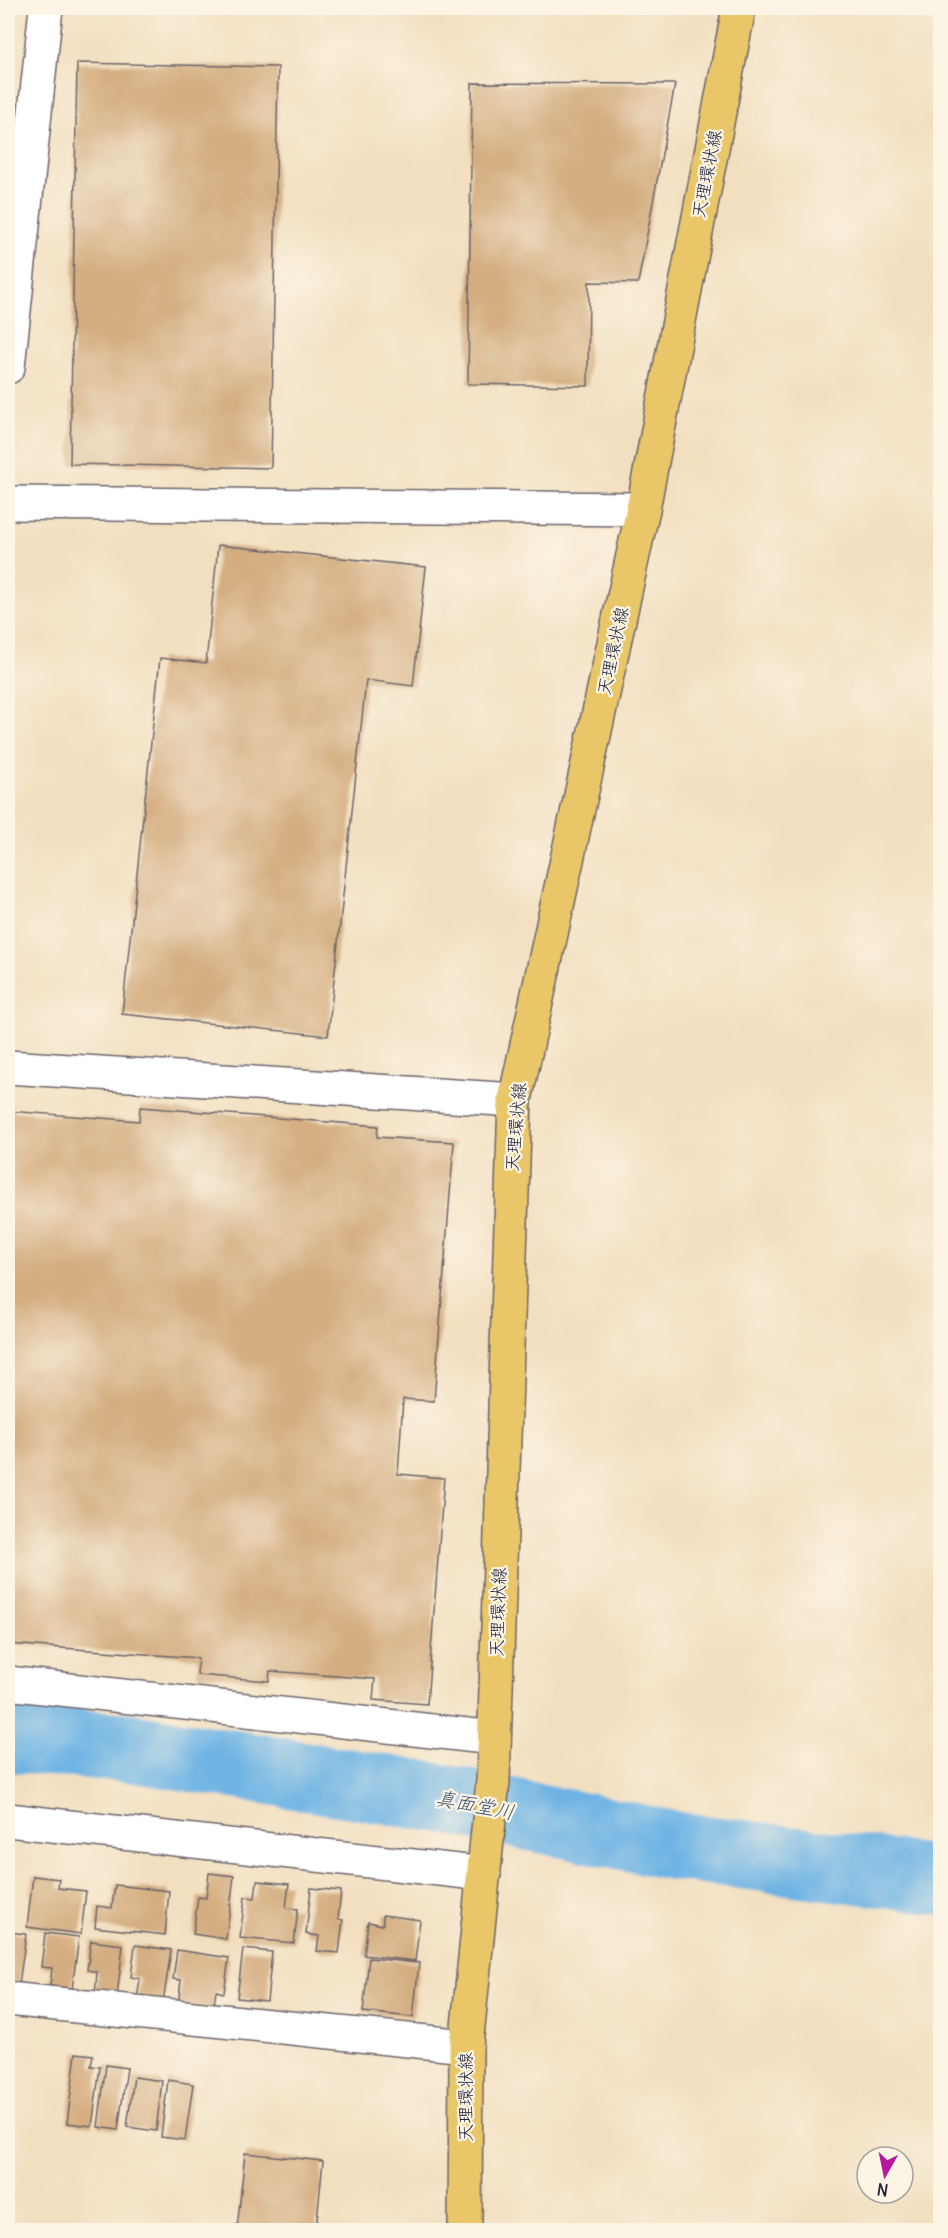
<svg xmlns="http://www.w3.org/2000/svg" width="948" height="2238" font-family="Delius,'Klee One',sans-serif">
  <rect width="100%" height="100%" fill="#fcf5e5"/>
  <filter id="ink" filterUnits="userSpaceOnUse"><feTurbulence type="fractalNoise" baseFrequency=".0167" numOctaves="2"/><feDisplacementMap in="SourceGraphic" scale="12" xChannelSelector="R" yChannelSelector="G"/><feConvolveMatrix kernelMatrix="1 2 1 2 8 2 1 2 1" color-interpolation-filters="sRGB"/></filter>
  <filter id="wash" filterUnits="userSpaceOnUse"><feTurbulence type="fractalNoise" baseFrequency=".008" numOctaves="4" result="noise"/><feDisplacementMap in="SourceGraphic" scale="24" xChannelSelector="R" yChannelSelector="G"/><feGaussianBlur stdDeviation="1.35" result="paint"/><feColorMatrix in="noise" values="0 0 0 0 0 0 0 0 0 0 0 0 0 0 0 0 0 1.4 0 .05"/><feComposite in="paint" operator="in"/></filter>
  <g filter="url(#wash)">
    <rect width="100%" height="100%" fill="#f2dfc0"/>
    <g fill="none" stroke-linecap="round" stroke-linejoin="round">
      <path stroke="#6db3e4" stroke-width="69" d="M 8,1738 L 133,1748 L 439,1798 L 676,1846 L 940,1880"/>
    </g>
    <g id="blocks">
      <path fill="#d4ad80" d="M 77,63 L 278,67 L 271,468 L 70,464 Z
        M 472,83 L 675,84 L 638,283 L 589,282 L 588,386 L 468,384 Z
        M 218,545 L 426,567 L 413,686 L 366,680 L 328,1036 L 122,1014 L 160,658 L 206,663 Z
        M 140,1107 L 378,1126 L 377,1137 L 454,1142 L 434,1401 L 403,1399 L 398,1474 L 444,1478 L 427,1704 L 373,1700 L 375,1679 L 270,1671 L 269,1681 L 197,1675 L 198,1658 L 8,1644 L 8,1111 L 139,1121 Z
        M 209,1873 L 234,1876 L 226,1939 L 193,1934 L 198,1897 L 206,1898 Z
        M 33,1876 L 59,1879 L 58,1888 L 86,1891 L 81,1934 L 27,1927 Z
        M 257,1881 L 289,1884 L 286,1908 L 298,1909 L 294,1943 L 240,1938 L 245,1897 L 255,1898 Z
        M 115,1885 L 169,1891 L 165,1935 L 95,1927 L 97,1906 L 112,1908 Z
        M 311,1888 L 341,1891 L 338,1919 L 343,1920 L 339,1953 L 317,1951 L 319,1936 L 306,1934 Z
        M 383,1915 L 420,1920 L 415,1961 L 364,1955 L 368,1922 L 383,1925 Z
        M 8,1932 L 26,1934 L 19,1985 L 8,1983 Z
        M 45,1933 L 79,1937 L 72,1989 L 50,1986 L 52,1968 L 41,1967 Z
        M 91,1941 L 123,1945 L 117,1997 L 95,1995 L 97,1972 L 87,1970 Z
        M 135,1945 L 171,1950 L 163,2003 L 137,1999 L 140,1979 L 131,1977 Z
        M 243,1949 L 272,1952 L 267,2001 L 237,1998 Z
        M 177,1950 L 229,1958 L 224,1993 L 216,1991 L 213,2011 L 178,2005 L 181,1980 L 173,1979 Z
        M 369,1958 L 419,1963 L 413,2017 L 363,2012 Z
        M 76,2053 L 93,2055 L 91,2066 L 100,2067 L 92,2126 L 67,2123 Z
        M 106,2065 L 127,2068 L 118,2130 L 98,2127 Z
        M 134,2077 L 162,2081 L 156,2131 L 127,2127 Z
        M 168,2080 L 193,2084 L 185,2140 L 161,2137 Z
        M 245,2153 L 323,2161 L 316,2230 L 237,2230 Z"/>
    </g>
  </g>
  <g filter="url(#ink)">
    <use href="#blocks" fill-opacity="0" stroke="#6b646a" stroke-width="1.5"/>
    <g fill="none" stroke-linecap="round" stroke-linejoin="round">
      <defs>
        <path id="minor" d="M 8,367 L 46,8
          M 8,503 L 643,509
          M 8,1067 L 515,1100
          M 8,1683 L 494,1738
          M 8,1820 L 484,1874
          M 8,1999 L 466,2046"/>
        <path id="major" d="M 465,2230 L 466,2046 L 493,1781 L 515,1100 L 643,509 L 739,8"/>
      </defs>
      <use href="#minor" stroke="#6b646a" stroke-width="36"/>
      <use href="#major" stroke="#6b646a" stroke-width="36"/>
      <use href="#minor" stroke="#fff" stroke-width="33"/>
      <use href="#major" stroke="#e9c769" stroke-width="33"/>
    </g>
  </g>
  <g text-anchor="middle" stroke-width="4.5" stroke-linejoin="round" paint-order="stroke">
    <g font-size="18" fill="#22223b" stroke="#fcf5e5">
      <text transform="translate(707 174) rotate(-79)" y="6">天理環状線</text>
      <text transform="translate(613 651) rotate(-78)" y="6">天理環状線</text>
      <text transform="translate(516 1127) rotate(-85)" y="6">天理環状線</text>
      <text transform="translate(498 1612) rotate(-88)" y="6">天理環状線</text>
      <text transform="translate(466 2097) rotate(-90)" y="6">天理環状線</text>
    </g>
    <g font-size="20" font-style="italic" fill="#3c5576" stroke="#fcf5e5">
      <text transform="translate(475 1805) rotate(11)" y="7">真面堂川</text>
    </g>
  </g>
  <rect width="948" height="2238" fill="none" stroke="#fcf5e5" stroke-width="30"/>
  <g transform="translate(885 2175) rotate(189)"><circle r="28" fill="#fcf5e5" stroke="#a5a1a1" stroke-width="1.5"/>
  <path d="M0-4.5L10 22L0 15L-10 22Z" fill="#b5179e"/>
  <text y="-9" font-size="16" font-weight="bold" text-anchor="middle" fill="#22223b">N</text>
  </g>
</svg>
